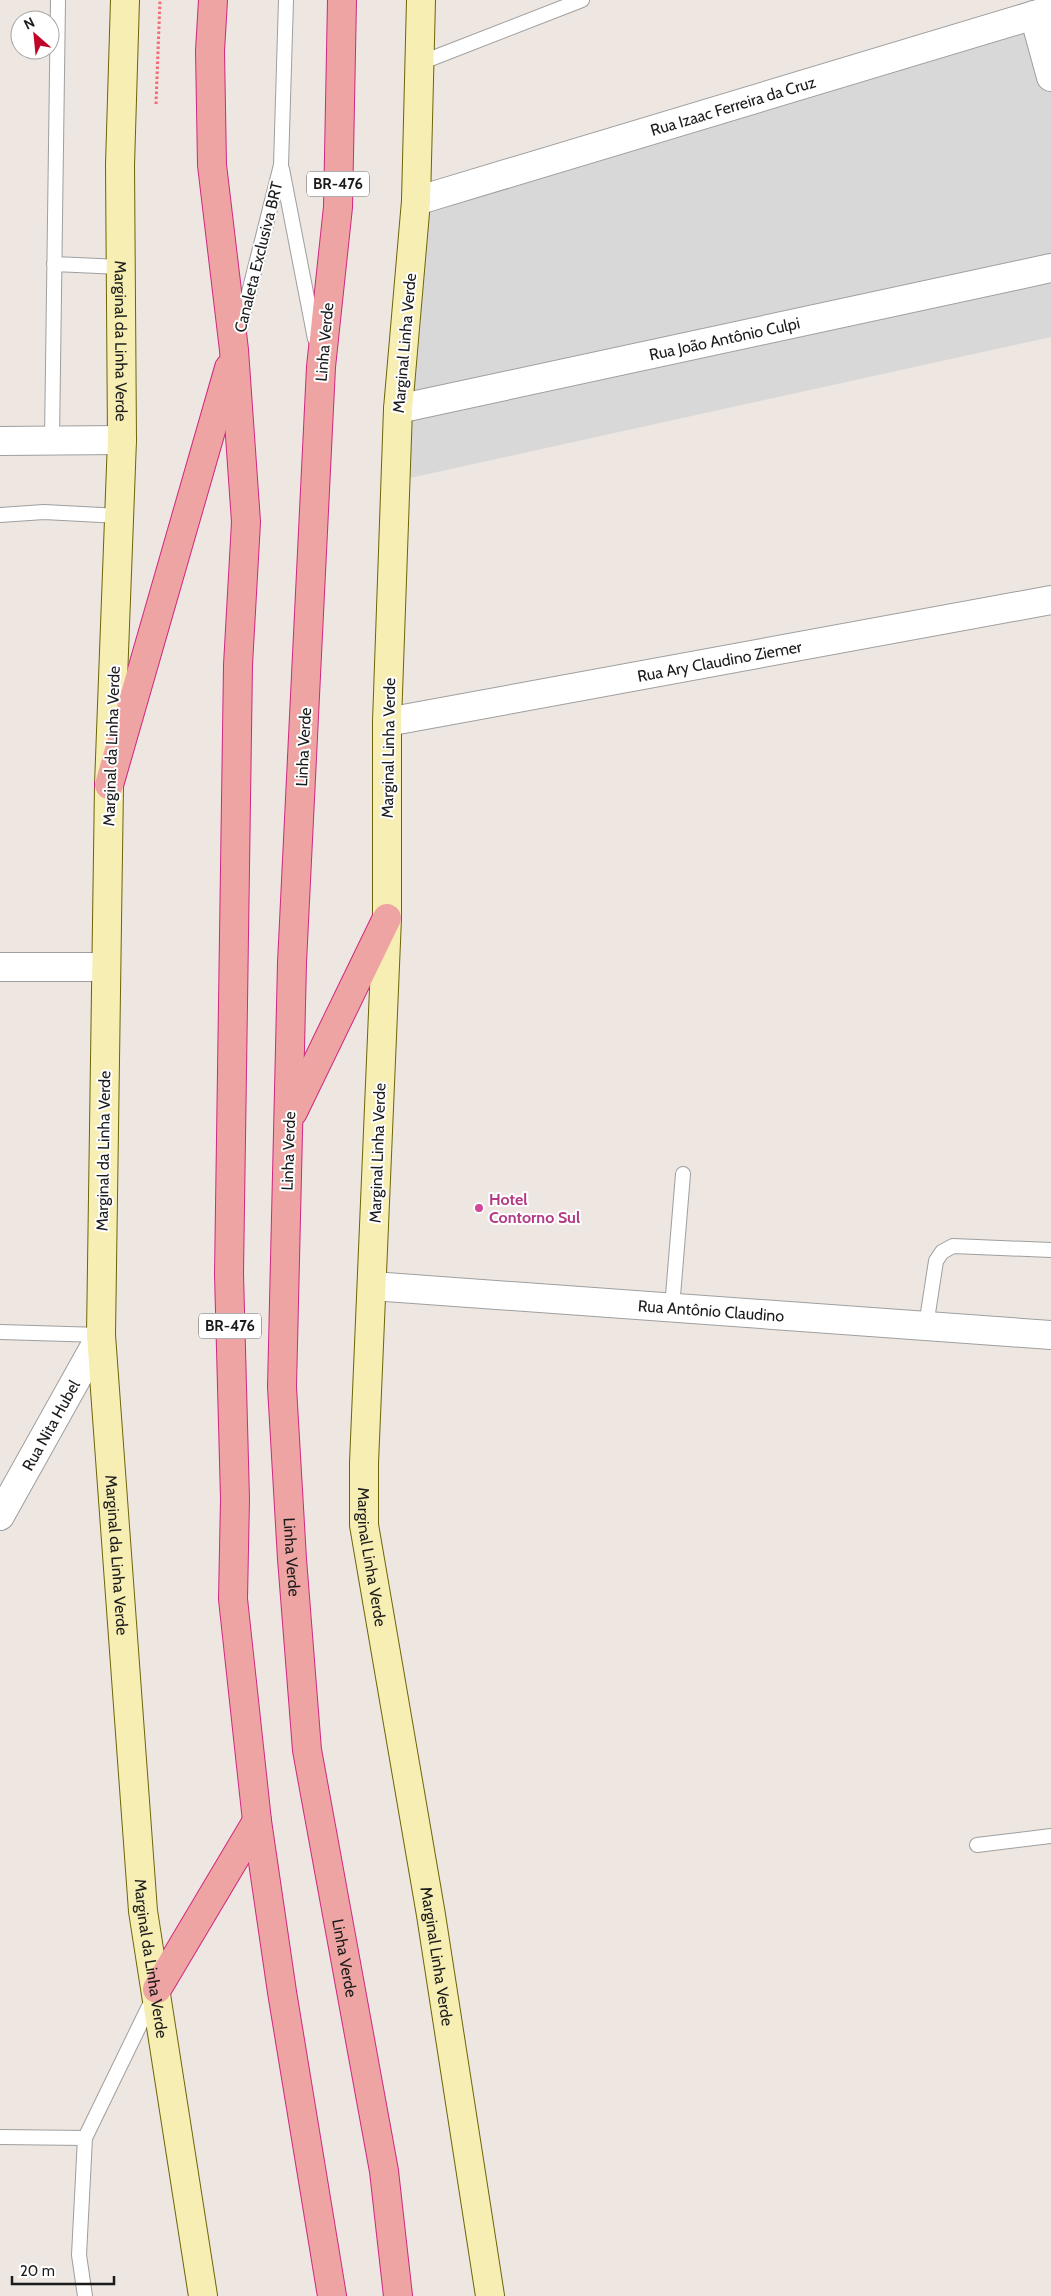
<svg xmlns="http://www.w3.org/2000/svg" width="1051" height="2296" font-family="Cabin,sans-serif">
  <rect width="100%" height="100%" fill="#ede6e1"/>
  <path fill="#d9d8d8" d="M 1051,10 L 1051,337 L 396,481 L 416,201 Z"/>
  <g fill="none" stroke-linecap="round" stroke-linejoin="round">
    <defs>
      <path id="service" d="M 420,63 L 582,0
        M 282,169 L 315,339
        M 54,264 L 121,267
        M 239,332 L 281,165 L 286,0
        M 52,440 L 58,0
        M 0,515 L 44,512 L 120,516
        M 672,1308 L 683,1174
        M 926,1326 L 936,1261 L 942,1252 L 953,1246 L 1051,1250
        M 0,1332 L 101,1335
        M 977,1845 L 1051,1836
        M 0,2137 L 85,2138
        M 85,2296 L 79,2255 L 85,2138 L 153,1998"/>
      <g id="minor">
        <path d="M 1034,15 L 1051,77"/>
        <path id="s1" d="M 416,201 L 1051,10"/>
        <path id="s2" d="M 398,409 L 1051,268"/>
        <path d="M 0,441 L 122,440"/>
        <path id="s3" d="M 387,722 L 1051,600"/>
        <path d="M 0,967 L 105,967"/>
        <path id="s4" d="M 0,1516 L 101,1335"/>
      </g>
      <g id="tertiary">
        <path id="s5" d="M 372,1286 L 1051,1335"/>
      </g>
      <g id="secondary">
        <path id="s6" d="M 125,0 L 120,165 L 122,440 L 109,785 L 101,1335 L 143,1911 L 203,2296"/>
        <path id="s7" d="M 421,0 L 416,201 L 398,409 L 387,722 L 387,918 L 364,1463 L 364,1525 L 431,1915 L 490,2296"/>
      </g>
      <g id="trunk">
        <path d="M 213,0 L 210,51 L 212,165 L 234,350 L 246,522 L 238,665 L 229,1274 L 235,1499 L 233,1599 L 257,1821 L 282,1992 L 332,2296"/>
        <path id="s8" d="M 342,0 L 338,207 L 321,367 L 292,963 L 282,1387 L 292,1559 L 307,1750 L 384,2171 L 398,2296"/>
        <path d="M 109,785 L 229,368"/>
        <path d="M 293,1112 L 387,918"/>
        <path d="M 157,1989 L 257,1821"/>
      </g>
    </defs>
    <use href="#service" stroke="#9f9f9f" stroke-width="16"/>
    <use href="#minor" stroke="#9f9f9f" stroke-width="30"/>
    <use href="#tertiary" stroke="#9f9f9f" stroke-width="30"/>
    <use href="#secondary" stroke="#6d6507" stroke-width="30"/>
    <use href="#trunk" stroke="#d02881" stroke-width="30"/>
    <path stroke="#f66975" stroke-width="3" stroke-dasharray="2.5 2.5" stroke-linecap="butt" d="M 156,104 L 160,0"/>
    <use href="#service" stroke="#fff" stroke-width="14"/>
    <use href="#minor" stroke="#fff" stroke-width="28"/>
    <use href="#tertiary" stroke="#fff" stroke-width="28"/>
    <use href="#secondary" stroke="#f7eeb4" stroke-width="28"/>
    <use href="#trunk" stroke="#eea4a2" stroke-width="28"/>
  </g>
  <circle fill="#d1479c" stroke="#fff" stroke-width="2" cx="479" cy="1208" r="5"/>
  <g text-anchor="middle" stroke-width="4" stroke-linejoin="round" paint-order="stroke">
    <g fill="#fff" stroke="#5f5f5f" stroke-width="1">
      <rect x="307" y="171.5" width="62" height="25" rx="4"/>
      <rect x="199" y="1313.5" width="62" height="25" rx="4"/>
    </g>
    <g font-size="15" font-weight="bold" fill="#1b1b1b">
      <text x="338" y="189">BR-476</text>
      <text x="230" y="1331">BR-476</text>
    </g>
    <g font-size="16" fill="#1b1b1b" stroke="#fff">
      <text dy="6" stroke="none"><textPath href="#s1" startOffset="331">Rua Izaac Ferreira da Cruz</textPath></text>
      <text transform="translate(258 257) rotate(-76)" y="6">Canaleta Exclusiva BRT</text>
      <text dy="6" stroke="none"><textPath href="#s2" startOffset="334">Rua João Antônio Culpi</textPath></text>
      <text dy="6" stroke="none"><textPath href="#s6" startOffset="341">Marginal da Linha Verde</textPath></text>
      <text transform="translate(324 342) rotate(-85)" y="6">Linha Verde</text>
      <text transform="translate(404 343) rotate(-85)" y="6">Marginal Linha Verde</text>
      <text dy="6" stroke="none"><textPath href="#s3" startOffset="338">Rua Ary Claudino Ziemer</textPath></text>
      <text transform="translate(111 746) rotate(-88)" y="6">Marginal da Linha Verde</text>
      <text transform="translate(303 747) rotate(-87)" y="6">Linha Verde</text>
      <text transform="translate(388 748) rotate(-89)" y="6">Marginal Linha Verde</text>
      <text transform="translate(103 1151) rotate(-89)" y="6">Marginal da Linha Verde</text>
      <text transform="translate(288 1151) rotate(-88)" y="6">Linha Verde</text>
      <text transform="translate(377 1153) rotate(-88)" y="6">Marginal Linha Verde</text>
      <text dy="6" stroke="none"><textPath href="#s5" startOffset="340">Rua Antônio Claudino</textPath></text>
      <text dy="6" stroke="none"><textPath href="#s4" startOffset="104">Rua Nita Hubel</textPath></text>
      <text dy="6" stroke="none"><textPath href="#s6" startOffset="1556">Marginal da Linha Verde</textPath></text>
      <text dy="6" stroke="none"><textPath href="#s8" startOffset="1559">Linha Verde</textPath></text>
      <text dy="6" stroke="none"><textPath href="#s7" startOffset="1559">Marginal Linha Verde</textPath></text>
      <text dy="6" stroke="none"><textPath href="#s7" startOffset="1964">Marginal Linha Verde</textPath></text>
      <text dy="6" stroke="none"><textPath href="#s8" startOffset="1964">Linha Verde</textPath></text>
      <text dy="6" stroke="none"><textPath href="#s6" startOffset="1961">Marginal da Linha Verde</textPath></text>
    </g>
    <g font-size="16" font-weight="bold" fill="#b23c85" stroke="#fff" text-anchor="start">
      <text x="489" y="1205">Hotel<tspan x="489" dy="18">Contorno Sul</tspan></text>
    </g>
  </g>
  <g transform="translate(35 35) rotate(333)"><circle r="24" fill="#ffffff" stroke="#a4a4a4"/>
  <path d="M0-4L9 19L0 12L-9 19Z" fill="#c10529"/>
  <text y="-8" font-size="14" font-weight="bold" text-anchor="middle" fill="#1b1b1b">N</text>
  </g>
  <path d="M12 2276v8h102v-8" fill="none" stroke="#1b1b1b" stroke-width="2.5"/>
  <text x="20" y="2276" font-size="15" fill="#1b1b1b" stroke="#ffffff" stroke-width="4" paint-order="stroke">20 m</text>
</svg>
